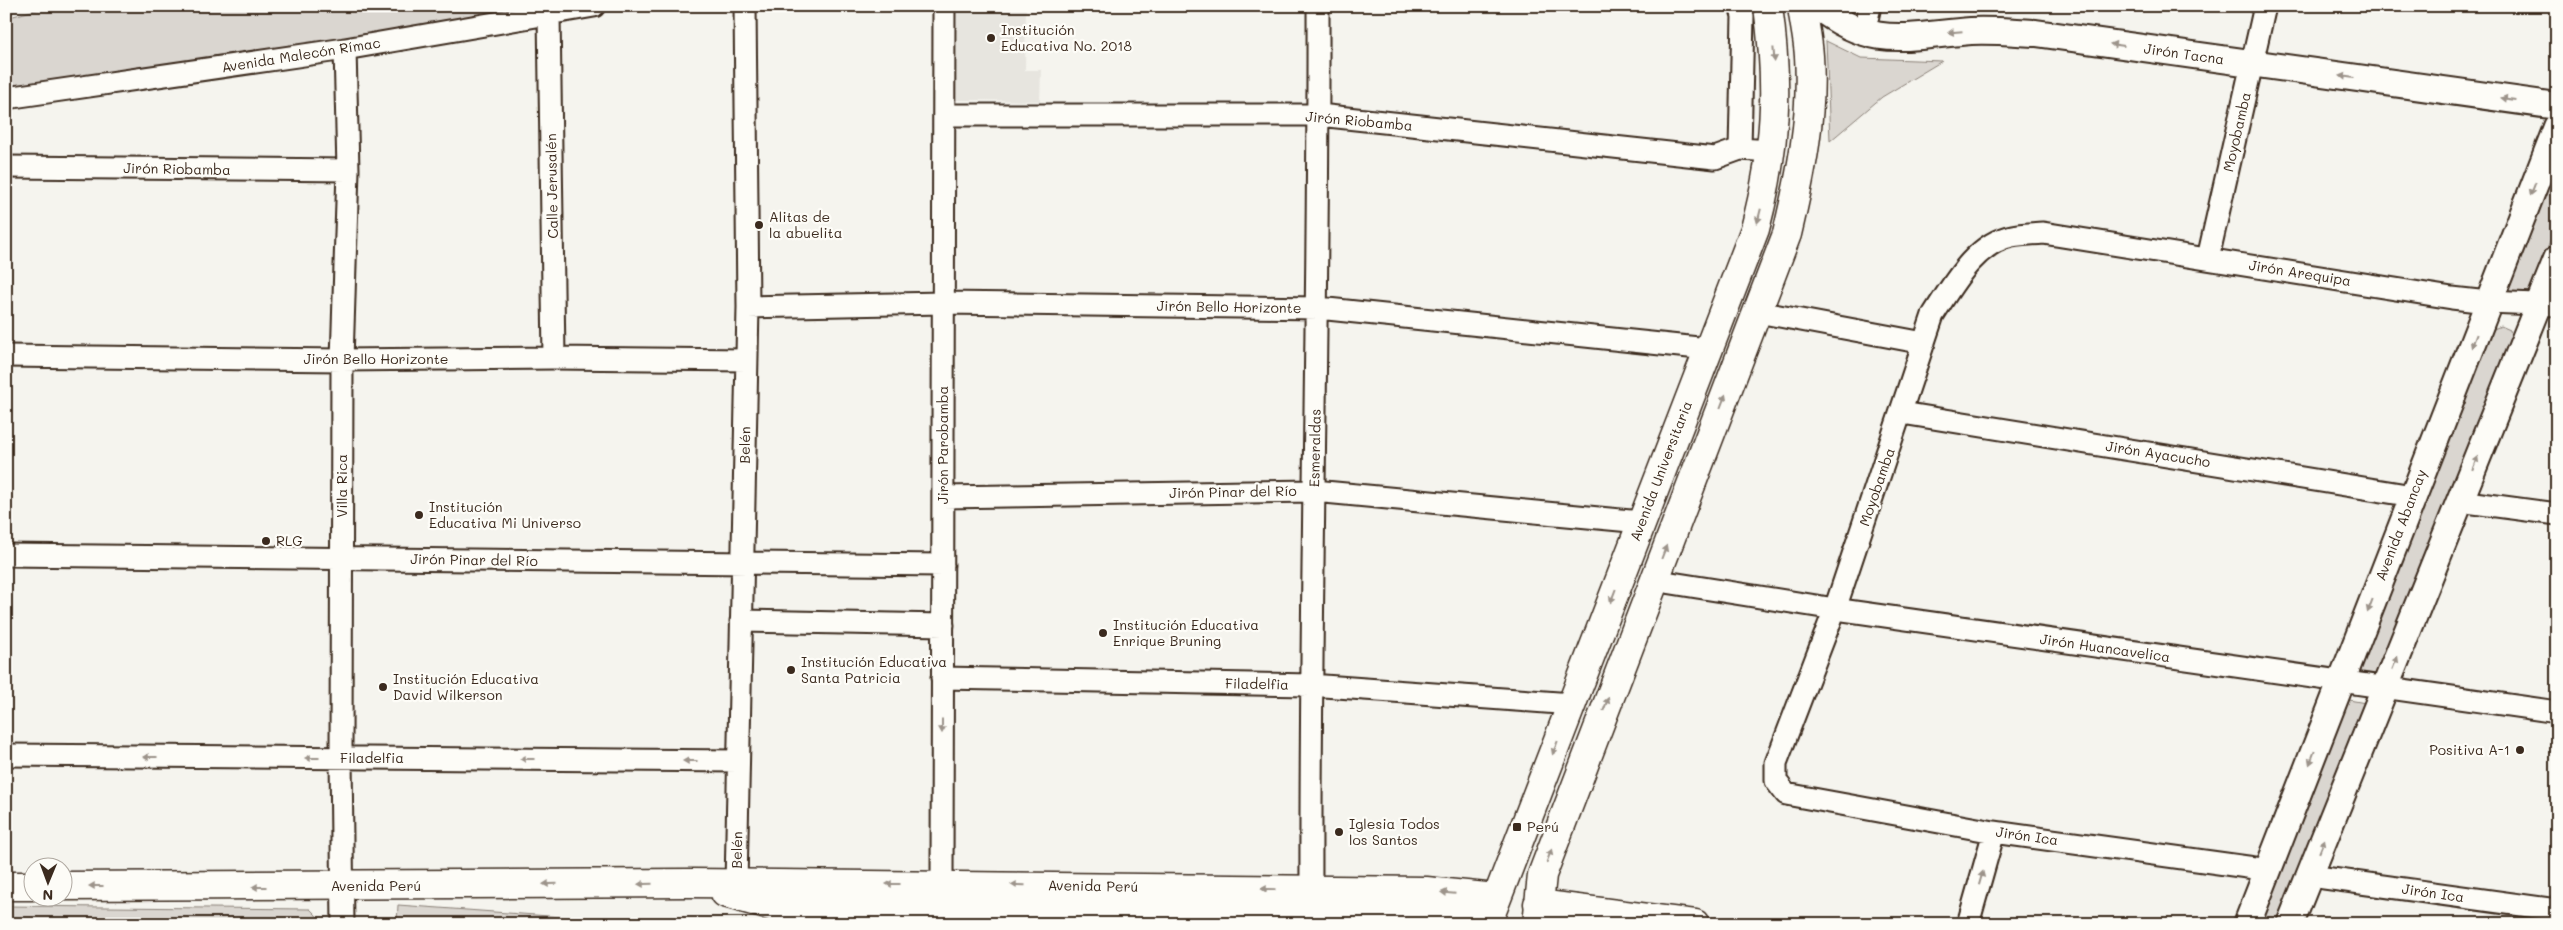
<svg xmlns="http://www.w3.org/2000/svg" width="2563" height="930" font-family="Mali,sans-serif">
  <rect width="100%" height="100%" fill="#f5f4ee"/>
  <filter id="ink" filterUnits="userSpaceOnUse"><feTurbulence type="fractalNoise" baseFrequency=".02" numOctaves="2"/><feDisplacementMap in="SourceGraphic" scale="10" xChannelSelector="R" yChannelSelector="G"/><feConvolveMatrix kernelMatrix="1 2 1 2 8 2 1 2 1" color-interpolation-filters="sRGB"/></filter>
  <g filter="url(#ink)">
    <path fill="#e7e5df" d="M 957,6 L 1026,6 L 1025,70 L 1041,70 L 1040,101 L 956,100 Z"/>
    <path fill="#dad6d0" stroke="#8a8077" d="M 50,6 L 554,6 L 6,91 L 6,18 Z
      M 1826,41 L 1861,58 L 1942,61 L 1882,97 L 1830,141 Z
      M 2557,158 L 2557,223 L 2528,297 L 2505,292 Z
      M 2501,326 L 2510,330 L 2512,339 L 2379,682 L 2357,677 L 2445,439 L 2491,330 Z
      M 2349,700 L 2371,704 L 2285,924 L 2258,924 Z
      M 398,905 L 658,924 L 397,924 Z
      M 6,906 L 310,909 L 316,915 L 319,922 L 6,924 Z"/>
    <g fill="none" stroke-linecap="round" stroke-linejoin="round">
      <defs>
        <path id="minor" d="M 549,14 L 554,358
          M 1864,34 L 1870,6
          M 6,98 L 345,49 L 594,6
          M 944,115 L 1319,115 L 1715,158 L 1740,149 L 1771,151
          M 1740,149 L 1743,16 L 1740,6
          M 6,167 L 348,170
          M 2208,258 L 2265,6
          M 748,307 L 943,303 L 1318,308 L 1708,349
          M 1758,312 L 1924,343
          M 6,356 L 342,360 L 554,358 L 746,360
          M 1902,413 L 2413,496
          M 943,497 L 1314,491 L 1641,522
          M 2459,501 L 2557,514
          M 6,555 L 943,565
          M 1653,580 L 1835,609 L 2557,712
          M 741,621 L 943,625
          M 942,678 L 1310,685 L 1572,704
          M 6,755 L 738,761
          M 2269,870 L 1994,832 L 1786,794 L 1776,781 L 1776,763 L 1835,609 L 1933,315 C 1952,286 1975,243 2012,236 C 2022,234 2033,234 2043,233 L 2452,298 L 2488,302 L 2557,305
          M 2310,876 L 2557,910
          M 736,884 L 748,307 L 745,6
          M 942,884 L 944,6
          M 1311,889 C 1310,595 1319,301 1318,6
          M 343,924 L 341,758 L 342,360 L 348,170 L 345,49
          M 1968,924 L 1994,832"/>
        <path id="tertiary" d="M 1817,6 C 1873,50 1906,36 1971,31 C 1992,30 2015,32 2036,33 L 2557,106
          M 2247,924 L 2557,127
          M 2290,924 L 2557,259"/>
        <path id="secondary" d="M 6,886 L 32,886
          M 62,886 L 690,883 L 1426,891 L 1496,898
          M 725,893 L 781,909 L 1428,918 L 1474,924"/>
        <path id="primary" d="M 1538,904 L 1695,924
          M 1487,924 L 1755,229 C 1776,149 1779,88 1768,6
          M 1537,924 L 1542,875 L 1787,234 C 1801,175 1813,117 1809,56 C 1808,39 1804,23 1802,6"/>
      </defs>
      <use href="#minor" stroke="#3b2a1e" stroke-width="25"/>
      <use href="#tertiary" stroke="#3b2a1e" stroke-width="30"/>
      <use href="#secondary" stroke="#3b2a1e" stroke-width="31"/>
      <use href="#primary" stroke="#3b2a1e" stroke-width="31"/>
      <use href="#minor" stroke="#fdfcf7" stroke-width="21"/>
      <use href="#tertiary" stroke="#fdfcf7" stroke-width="26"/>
      <use href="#secondary" stroke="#fdfcf7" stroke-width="28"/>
      <use href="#primary" stroke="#fdfcf7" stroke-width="28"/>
    </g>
    <defs><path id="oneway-solid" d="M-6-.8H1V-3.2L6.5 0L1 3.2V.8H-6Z" transform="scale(1.25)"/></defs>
    <g fill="#9c938a">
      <use href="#oneway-solid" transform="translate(1955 32) rotate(175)"/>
      <use href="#oneway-solid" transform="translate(2117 45) rotate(-172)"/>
      <use href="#oneway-solid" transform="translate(1774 55) rotate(85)"/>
      <use href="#oneway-solid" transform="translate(2347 77) rotate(-172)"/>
      <use href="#oneway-solid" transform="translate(2508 99) rotate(-172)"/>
      <use href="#oneway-solid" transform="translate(2533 189) rotate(111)"/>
      <use href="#oneway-solid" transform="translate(1759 216) rotate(104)"/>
      <use href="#oneway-solid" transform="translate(2474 341) rotate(111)"/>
      <use href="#oneway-solid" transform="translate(1723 401) rotate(-69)"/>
      <use href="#oneway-solid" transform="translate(2475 463) rotate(-68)"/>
      <use href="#oneway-solid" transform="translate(1664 552) rotate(-69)"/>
      <use href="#oneway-solid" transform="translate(1613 596) rotate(111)"/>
      <use href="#oneway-solid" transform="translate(2370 606) rotate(111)"/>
      <use href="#oneway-solid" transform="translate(2395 663) rotate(-68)"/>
      <use href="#oneway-solid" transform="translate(1606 704) rotate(-69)"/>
      <use href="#oneway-solid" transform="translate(942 726) rotate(90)"/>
      <use href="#oneway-solid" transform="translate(1555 748) rotate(111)"/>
      <use href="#oneway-solid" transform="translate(150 757) rotate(-180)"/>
      <use href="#oneway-solid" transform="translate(312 758) rotate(-180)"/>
      <use href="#oneway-solid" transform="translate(2312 758) rotate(111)"/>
      <use href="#oneway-solid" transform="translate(527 759) rotate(-180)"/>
      <use href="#oneway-solid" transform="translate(690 761) rotate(-180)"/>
      <use href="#oneway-solid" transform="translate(2322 846) rotate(-68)"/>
      <use href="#oneway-solid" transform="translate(1549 856) rotate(-69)"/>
      <use href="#oneway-solid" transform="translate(1981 878) rotate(-74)"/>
      <use href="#oneway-solid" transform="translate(550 884) rotate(179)"/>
      <use href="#oneway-solid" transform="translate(645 884) rotate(179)"/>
      <use href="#oneway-solid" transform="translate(893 884) rotate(-180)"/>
      <use href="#oneway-solid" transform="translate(1018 885) rotate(-179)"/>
      <use href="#oneway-solid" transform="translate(96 886) rotate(-180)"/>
      <use href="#oneway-solid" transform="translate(259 887) rotate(-180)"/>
      <use href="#oneway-solid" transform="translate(1268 889) rotate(-179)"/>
      <use href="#oneway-solid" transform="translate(1448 893) rotate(-175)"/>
    </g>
  </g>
  <g fill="#3b2a1e" stroke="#fdfcf7" stroke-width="2">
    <circle cx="991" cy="38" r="5"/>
    <circle cx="759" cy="225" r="5"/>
    <circle cx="419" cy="515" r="5"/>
    <circle cx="266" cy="541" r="5"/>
    <circle cx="1103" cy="633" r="5"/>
    <circle cx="791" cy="670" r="5"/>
    <circle cx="383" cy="687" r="5"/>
    <circle cx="2520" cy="750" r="5"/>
    <rect x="1512" y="822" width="10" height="10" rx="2.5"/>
    <circle cx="1339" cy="832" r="5"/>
  </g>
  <g text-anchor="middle" stroke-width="4.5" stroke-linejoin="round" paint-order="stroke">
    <g font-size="14" fill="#3b2a1e" stroke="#fdfcf7" text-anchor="start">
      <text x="1001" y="35">Institución<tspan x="1001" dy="16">Educativa No. 2018</tspan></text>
      <text x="769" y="222">Alitas de<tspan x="769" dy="16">la abuelita</tspan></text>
      <text x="429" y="512">Institución<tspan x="429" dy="16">Educativa Mi Universo</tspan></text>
      <text x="276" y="546">RLG</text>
      <text x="1113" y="630">Institución Educativa<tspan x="1113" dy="16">Enrique Bruning</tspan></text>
      <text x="801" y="667">Institución Educativa<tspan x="801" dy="16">Santa Patricia</tspan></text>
      <text x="393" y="684">Institución Educativa<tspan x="393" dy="16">David Wilkerson</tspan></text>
      <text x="2510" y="755" text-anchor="end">Positiva A-1</text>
      <text x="1349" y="829">Iglesia Todos<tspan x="1349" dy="16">los Santos</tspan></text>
      <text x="1527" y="832">Perú</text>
    </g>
    <g font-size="14" fill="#3b2a1e" stroke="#fdfcf7">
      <text transform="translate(2184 54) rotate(8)" y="5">Jirón Tacna</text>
      <text transform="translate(301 55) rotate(-9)" y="5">Avenida Malecón Rímac</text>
      <text transform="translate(1359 121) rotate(5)" y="5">Jirón Riobamba</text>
      <text transform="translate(2237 132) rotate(-77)" y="5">Moyobamba</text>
      <text transform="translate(177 169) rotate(1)" y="5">Jirón Riobamba</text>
      <text transform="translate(552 186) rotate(-91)" y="5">Calle Jerusalén</text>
      <text transform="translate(2300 273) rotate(9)" y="5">Jirón Arequipa</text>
      <text transform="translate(1229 307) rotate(1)" y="5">Jirón Bello Horizonte</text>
      <text x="376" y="364">Jirón Bello Horizonte</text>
      <text transform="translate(745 445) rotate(-89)" y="5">Belén</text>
      <text transform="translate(943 445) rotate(-90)" y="5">Jirón Parobamba</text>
      <text transform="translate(1315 448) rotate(-89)" y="5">Esmeraldas</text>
      <text transform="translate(2158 454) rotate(9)" y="5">Jirón Ayacucho</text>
      <text transform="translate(1661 471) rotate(-69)" y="5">Avenida Universitaria</text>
      <text transform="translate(342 486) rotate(-90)" y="5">Villa Rica</text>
      <text transform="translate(1877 487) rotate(-71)" y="5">Moyobamba</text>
      <text transform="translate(1233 492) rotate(-1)" y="5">Jirón Pinar del Río</text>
      <text transform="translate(2401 525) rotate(-69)" y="5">Avenida Abancay</text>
      <text transform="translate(474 560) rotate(1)" y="5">Jirón Pinar del Río</text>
      <text transform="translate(2105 648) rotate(8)" y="5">Jirón Huancavelica</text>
      <text transform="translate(1257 684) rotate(1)" y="5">Filadelfia</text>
      <text x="372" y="763">Filadelfia</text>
      <text transform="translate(2027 836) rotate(8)" y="5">Jirón Ica</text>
      <text transform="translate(737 850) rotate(-89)" y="5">Belén</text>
      <text x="376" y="891">Avenida Perú</text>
      <text transform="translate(1093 886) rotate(1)" y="5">Avenida Perú</text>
      <text transform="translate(2433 893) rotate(8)" y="5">Jirón Ica</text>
    </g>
  </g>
  <rect width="2563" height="930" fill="none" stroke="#fdfcf7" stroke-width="25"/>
  <rect x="12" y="12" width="2538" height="905" fill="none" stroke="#3b2a1e" stroke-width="2" filter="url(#ink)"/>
  <g transform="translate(48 882) rotate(181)"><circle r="24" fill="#fdfcf7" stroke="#afa8a0"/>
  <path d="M0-4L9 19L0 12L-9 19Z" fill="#3b2a1e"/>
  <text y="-8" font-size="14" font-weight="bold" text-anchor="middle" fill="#3b2a1e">N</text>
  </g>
</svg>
